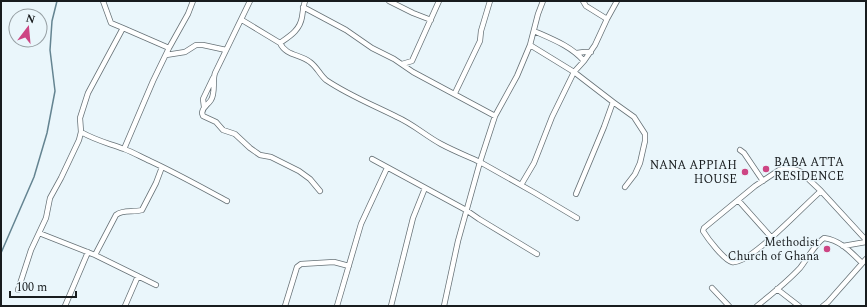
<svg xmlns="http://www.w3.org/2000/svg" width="867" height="307" font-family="Spectral,serif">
  <rect width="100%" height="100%" fill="#eaf6fb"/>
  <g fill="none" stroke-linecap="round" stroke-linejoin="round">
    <path stroke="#648491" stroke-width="1.5" d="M 1,253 L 34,177 L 47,133 L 55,91 L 50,50 L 52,21 L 57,1"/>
    <defs>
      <path id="minor" d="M 103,1 L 111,23 L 123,28
        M 250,1 L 215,73 C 212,81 216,92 211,100 C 208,105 203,106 202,113 L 203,116 L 216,122 L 223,130 L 235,134 L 250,148 L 260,155 L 271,157 L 299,171 L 310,179 L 320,191
        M 389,1 L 413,13 L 431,20
        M 543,1 L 538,14 L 530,45 L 517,76 L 495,116 L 480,162 L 535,193 L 577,218
        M 583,1 L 586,6 L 607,19 L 617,1
        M 303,7 L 346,30 L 372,48 L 394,59 L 413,72 L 495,116
        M 242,20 L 280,43 C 286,56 300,54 310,62 C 317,67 320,75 326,80 C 348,95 373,105 397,117 C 413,124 426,136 441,144 C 454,151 467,156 480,162 L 458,241 L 444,306
        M 534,31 C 552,39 571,46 584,61
        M 280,43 C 290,36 300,30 302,17 C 303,11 303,7 305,1
        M 530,45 L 574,72 L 613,102 L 604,127 L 576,194
        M 577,53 L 584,52 L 591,52
        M 166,55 L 185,52 L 196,45 L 203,45 L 226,50
        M 402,64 L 412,61 L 439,1
        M 455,93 L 480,41 L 481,31 L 490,1
        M 613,102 L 634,117 L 645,134 L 645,141 L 640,163 L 635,174 L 625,187
        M 204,107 L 203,99 L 213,78
        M 81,132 C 97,141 108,143 124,149 C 133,152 141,157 150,161 C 176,173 201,187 227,201
        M 124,149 L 153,81 L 169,48 L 188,14 L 193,1
        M 740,150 L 744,153 L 763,181
        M 372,159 L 466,210 L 479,219 L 537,254
        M 521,185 L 534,163 L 552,117 L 574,72 L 584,61 L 595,45 L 607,19
        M 821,191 C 806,203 749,266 732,262 C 724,260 708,239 703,231 L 704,228 L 755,186 L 779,170 L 787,168 L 797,170 L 801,172 L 821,191 L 866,240
        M 738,200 L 771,237
        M 39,233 L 95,255 L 156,285
        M 843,246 L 866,242
        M 95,255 L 116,215 C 124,209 133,213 142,210 L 156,183 L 162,167
        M 712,288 L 729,306
        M 777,289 L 799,306
        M 18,290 L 31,250 L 46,218 L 50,198 L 61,178 L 79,140 L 81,132 L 80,118 L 88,93 L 123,28 L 169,48
        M 65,306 L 88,252
        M 125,306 L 138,276
        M 285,306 L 297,267 L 301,264 L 334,262 L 349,266
        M 337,306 L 361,224 L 387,168
        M 391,306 L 413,218 L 425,188
        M 757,306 C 772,294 787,282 800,268 C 807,259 815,244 824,238 C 840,240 851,252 862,263
        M 823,306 L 828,302 L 866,259"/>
    </defs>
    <use href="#minor" stroke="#677277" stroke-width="6"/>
    <use href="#minor" stroke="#fff" stroke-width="4.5"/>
  </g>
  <g fill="#cd4584" stroke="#eaf6fb" stroke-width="1.5">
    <circle cx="766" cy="169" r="4"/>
    <circle cx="745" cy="172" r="4"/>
    <circle cx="827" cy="249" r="4"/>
  </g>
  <g text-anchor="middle" stroke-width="3" stroke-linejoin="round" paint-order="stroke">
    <g font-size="12" fill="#181c1e" stroke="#eaf6fb" text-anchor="end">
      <text x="774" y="166" text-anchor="start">BABA ATTA<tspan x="774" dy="14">RESIDENCE</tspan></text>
      <text x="737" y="169">NANA APPIAH<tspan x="737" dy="14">HOUSE</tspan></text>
      <text x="819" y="246">Methodist<tspan x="819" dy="14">Church of Ghana</tspan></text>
    </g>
  </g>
  <rect width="867" height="307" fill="none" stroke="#181c1e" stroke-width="4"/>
  <g transform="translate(28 28) rotate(16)"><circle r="19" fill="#eaf6fb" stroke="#969fa3"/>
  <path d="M0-3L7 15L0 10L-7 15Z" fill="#cd4584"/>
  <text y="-6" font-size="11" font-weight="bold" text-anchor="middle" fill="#181c1e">N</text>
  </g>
  <path d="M10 291v6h66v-6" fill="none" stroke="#181c1e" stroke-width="2"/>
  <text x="16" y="291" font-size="12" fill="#181c1e" stroke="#eaf6fb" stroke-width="3" paint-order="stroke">100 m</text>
</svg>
